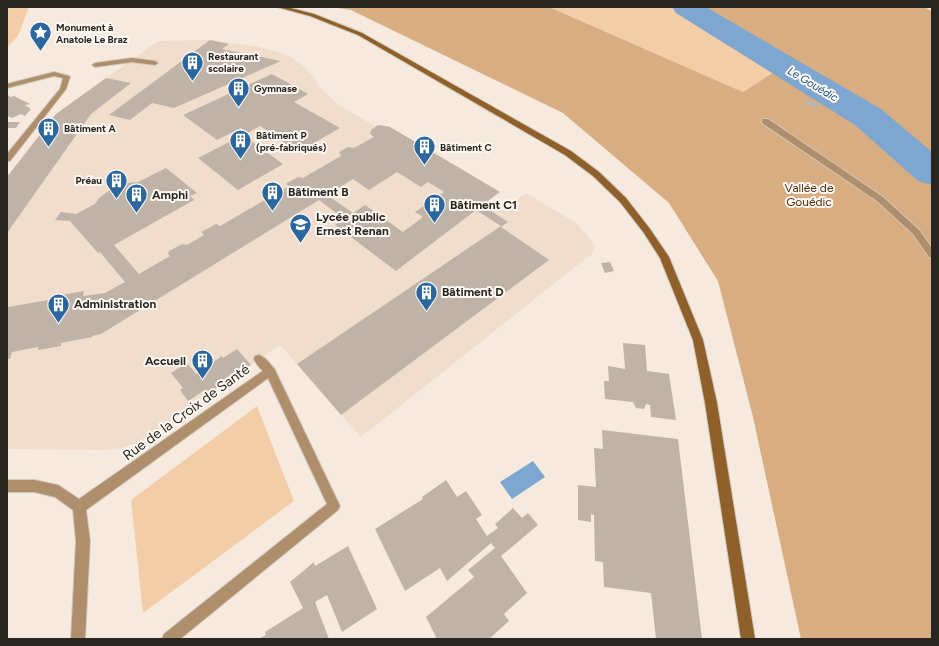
<svg xmlns="http://www.w3.org/2000/svg" width="939" height="646" font-family="Figtree,sans-serif">
  <rect width="100%" height="100%" fill="#f6eade"/>
  <path fill="#f0ddcc" d="M 210,40 L 260,47 L 285,54 L 301,64 L 315,78 L 318,86 L 338,104 L 374,126 L 382,125 L 390,127 L 500,192 L 489,201 L 504,209 L 526,193 L 576,223 L 592,241 L 595,247 L 591,256 L 589,256 L 361,437 L 280,345 L 143,439 L 126,447 L 106,450 L 7,449 L 7,177 L 56,114 L 158,41 Z"/>
  <path fill="#f3cda7" d="M 7,7 L 29,7 L 18,36 L 7,47 Z
    M 549,7 L 671,7 L 777,70 L 743,92 Z
    M 257,406 L 294,501 L 143,613 L 131,500 Z"/>
  <path fill="#d8ad81" d="M 332,7 L 549,7 L 743,92 L 777,70 L 671,7 L 924,7 L 932,11 L 932,639 L 801,639 L 753,417 L 718,281 L 669,203 L 563,113 L 351,10 Z"/>
  <path fill="#7da6d1" d="M 533,461 L 545,477 L 512,499 L 500,482 Z"/>
  <g fill="none" stroke-linecap="round" stroke-linejoin="round">
    <path fill="#7da6d1" fill-rule="evenodd" d="M 672,7 L 706,7 L 881,109 L 932,152 L 932,185 L 918,181 L 855,125 L 676,13 Z"/>
  </g>
  <path fill="#bfb3a7" fill-rule="evenodd" d="M 210,40 L 229,44 L 222,49 L 281,61 L 174,108 L 152,103 L 130,120 L 109,115 Z
    M 272,74 L 308,94 L 294,102 L 340,128 L 298,152 L 260,126 L 248,133 L 241,128 L 217,140 L 183,115 Z
    M 106,78 L 131,83 L 91,114 L 7,233 L 7,177 L 56,114 Z
    M 7,95 L 11,97 L 14,96 L 30,104 L 25,105 L 31,109 L 25,116 L 21,114 L 12,118 L 7,116 Z
    M 808,99 L 821,105 L 817,109 L 803,103 Z
    M 7,122 L 20,122 L 16,128 L 7,128 Z
    M 378,125 L 390,127 L 500,192 L 482,205 L 508,222 L 501,227 L 549,260 L 341,415 L 297,364 L 501,226 L 476,210 L 396,271 L 335,225 L 344,219 L 319,200 L 101,334 L 92,336 L 92,337 L 61,343 L 61,346 L 38,350 L 38,347 L 12,352 L 10,359 L 7,359 L 7,311 L 8,307 L 54,299 L 55,296 L 84,291 L 83,296 L 105,293 L 125,282 L 100,252 L 98,253 L 70,221 L 55,220 L 61,212 L 76,214 L 95,204 L 99,198 L 111,189 L 127,183 L 138,182 L 166,168 L 197,193 L 190,196 L 194,200 L 114,245 L 139,274 L 170,256 L 168,254 L 169,251 L 182,244 L 187,245 L 204,235 L 202,233 L 203,231 L 216,224 L 220,226 L 289,186 L 286,184 L 287,183 L 298,177 L 303,178 L 341,156 L 339,152 L 348,147 L 354,148 L 374,137 L 370,134 L 371,130 ZM 397,172 L 421,187 L 428,182 L 444,192 L 415,212 L 423,217 L 403,232 L 365,205 L 353,213 L 327,195 L 353,179 L 369,190 Z
    M 243,135 L 283,164 L 238,190 L 198,158 Z
    M 610,262 L 614,271 L 605,273 L 601,263 Z
    M 623,343 L 645,345 L 647,371 L 669,374 L 676,420 L 651,417 L 650,405 L 646,404 L 644,409 L 636,408 L 633,402 L 605,399 L 604,381 L 609,381 L 608,366 L 625,369 Z
    M 237,349 L 251,365 L 211,392 L 206,390 L 203,391 L 188,401 L 180,390 L 183,388 L 171,373 L 187,363 L 196,374 L 222,356 L 223,358 Z
    M 602,430 L 678,439 L 702,639 L 656,639 L 651,593 L 604,587 L 603,562 L 595,561 L 594,515 L 591,514 L 591,522 L 578,520 L 578,485 L 596,487 L 594,448 L 603,449 Z
    M 446,480 L 457,497 L 466,491 L 482,515 L 476,519 L 487,536 L 498,528 L 495,524 L 513,508 L 522,518 L 528,513 L 538,525 L 501,556 L 527,593 L 504,614 L 509,621 L 489,639 L 437,639 L 426,617 L 474,577 L 468,570 L 495,548 L 491,543 L 447,581 L 440,568 L 405,591 L 375,529 L 423,499 L 422,497 Z
    M 348,546 L 377,609 L 342,632 L 327,595 L 315,602 L 329,639 L 258,639 L 266,635 L 265,632 L 303,608 L 290,582 L 314,562 L 315,566 Z"/>
  <g fill="none" stroke-linecap="round" stroke-linejoin="round">
    <defs>
      <path id="service" d="M 132,58 L 155,61 L 158,63 L 155,65 L 132,62 L 95,67 L 92,65 L 95,63 Z
        M 259,355 C 265,357 272,365 275,371 L 274,374 C 266,377 257,366 254,359 L 255,356 Z"/>
      <path id="minor" d="M 54,72 L 69,76 L 70,77 L 66,89 L 10,161 L 7,161 L 7,154 L 60,89 L 63,78 L 54,76 L 7,88 L 7,84 Z
        M 762,119 L 768,119 L 883,197 L 919,230 L 932,248 L 932,258 L 929,257 L 913,234 L 877,201 L 762,123 Z
        M 270,366 L 274,368 L 338,502 L 340,506 L 338,510 L 180,639 L 162,639 L 164,634 L 327,504 L 268,378 L 86,510 L 90,541 L 85,639 L 71,639 L 76,541 L 73,510 L 55,497 L 34,492 L 7,492 L 7,480 L 34,480 L 58,485 L 79,499 Z"/>
      <path id="secondary" d="M 277,7 L 287,7 L 314,14 L 362,33 L 571,151 L 599,172 L 626,198 L 650,229 L 669,257 L 703,340 L 717,403 L 755,639 L 741,639 L 705,403 L 693,340 L 660,258 L 644,233 L 620,202 L 593,176 L 565,155 L 358,35 L 310,16 Z"/>
    </defs>
    <use href="#service" stroke="#d1c7bc" stroke-width="2"/>
    <use href="#minor" stroke="#d1c7bc" stroke-width="2"/>
    <use href="#secondary" stroke="#d1c7bc" stroke-width="2"/>
    <use href="#service" fill="#af8e6c" fill-rule="evenodd"/>
    <use href="#minor" fill="#af8e6c" fill-rule="evenodd"/>
    <use href="#secondary" fill="#90602a" fill-rule="evenodd"/>
  </g>
  <defs>
    <symbol id="sight-pin" viewBox="-11 -11 22 30"><path d="M0 17L-7.5 6A9.5 9.5 0 1 1 7.5 6Z" fill="#2b679e" stroke="#fdf8f3"/><path d="M0-6L1.8-2.2L6-1.7L2.9 1.2L3.7 5.4L0 3.3L-3.7 5.4L-2.9 1.2L-6-1.7L-1.8-2.2Z" fill="#fff"/></symbol>
    <symbol id="building-pin" viewBox="-11 -11 22 30"><path d="M0 17L-7.5 6A9.5 9.5 0 1 1 7.5 6Z" fill="#2b679e" stroke="#fdf8f3"/><path d="M-4-6H4V6H1V3H-1V6H-4ZM-2.5-4.3h1.7v1.8h-1.7ZM.8-4.3h1.7v1.8H.8ZM-2.5-1h1.7V.8h-1.7ZM.8-1h1.7V.8H.8Z" fill="#fff"/></symbol>
    <symbol id="school-pin" viewBox="-11 -11 22 30"><path d="M0 17L-7.5 6A9.5 9.5 0 1 1 7.5 6Z" fill="#2b679e" stroke="#fdf8f3"/><path d="M0-5L7-2L0 1L-7-2ZM-4 1L0 2.5L4 1V4Q0 6-4 4Z" fill="#fff"/></symbol>
  </defs>
  <g fill-rule="evenodd">
    <use href="#sight-pin" x="28" y="20" width="25" height="34"/>
    <use href="#building-pin" x="180" y="50" width="25" height="34"/>
    <use href="#building-pin" x="226" y="76" width="25" height="34"/>
    <use href="#building-pin" x="36" y="116" width="25" height="34"/>
    <use href="#building-pin" x="228" y="128" width="25" height="34"/>
    <use href="#building-pin" x="412" y="134" width="25" height="34"/>
    <use href="#building-pin" x="104" y="168" width="25" height="34"/>
    <use href="#building-pin" x="260" y="180" width="25" height="34"/>
    <use href="#building-pin" x="124" y="182" width="25" height="34"/>
    <use href="#building-pin" x="422" y="192" width="25" height="34"/>
    <use href="#school-pin" x="288" y="212" width="25" height="34"/>
    <use href="#building-pin" x="414" y="280" width="25" height="34"/>
    <use href="#building-pin" x="46" y="292" width="25" height="34"/>
    <use href="#building-pin" x="190" y="348" width="25" height="34"/>
  </g>
  <g text-anchor="middle" stroke-width="4" stroke-linejoin="round" paint-order="stroke">
    <g font-size="10" font-weight="bold" fill="#292520" stroke="#fdf8f3" text-anchor="start">
      <text x="56" y="31">Monument à<tspan x="56" dy="12">Anatole Le Braz</tspan></text>
      <text x="208" y="60">Restaurant<tspan x="208" dy="12">scolaire</tspan></text>
      <text x="254" y="92">Gymnase</text>
      <text x="64" y="132">Bâtiment A</text>
      <text x="256" y="139">Bâtiment P<tspan x="256" dy="12">(pré-fabriqués)</tspan></text>
      <text x="440" y="151">Bâtiment C</text>
      <text x="102" y="184" text-anchor="end">Préau</text>
    </g>
    <g font-size="11" font-style="italic" fill="#135187" stroke="#fdf8f3">
      <text transform="translate(813 84) rotate(31)" y="4">Le Gouédic</text>
    </g>
    <g font-size="12" fill="#4f310e" stroke="#fdf8f3">
      <text x="809" y="192">Vallée de<tspan x="809" dy="14">Gouédic</tspan></text>
    </g>
    <g font-size="12" font-weight="bold" fill="#292520" stroke="#fdf8f3" text-anchor="start">
      <text x="288" y="196">Bâtiment B</text>
      <text x="152" y="199">Amphi</text>
      <text x="450" y="209">Bâtiment C1</text>
      <text x="316" y="221">Lycée public<tspan x="316" dy="14">Ernest Renan</tspan></text>
      <text x="442" y="296">Bâtiment D</text>
      <text x="74" y="308">Administration</text>
      <text x="186" y="365" text-anchor="end">Accueil</text>
    </g>
    <g font-size="14" fill="#292520" stroke="#fdf8f3">
      <text transform="translate(186 412) rotate(-36)" y="5">Rue de la Croix de Santé</text>
    </g>
  </g>
  <rect width="939" height="646" fill="none" stroke="#292520" stroke-width="16"/>
</svg>
